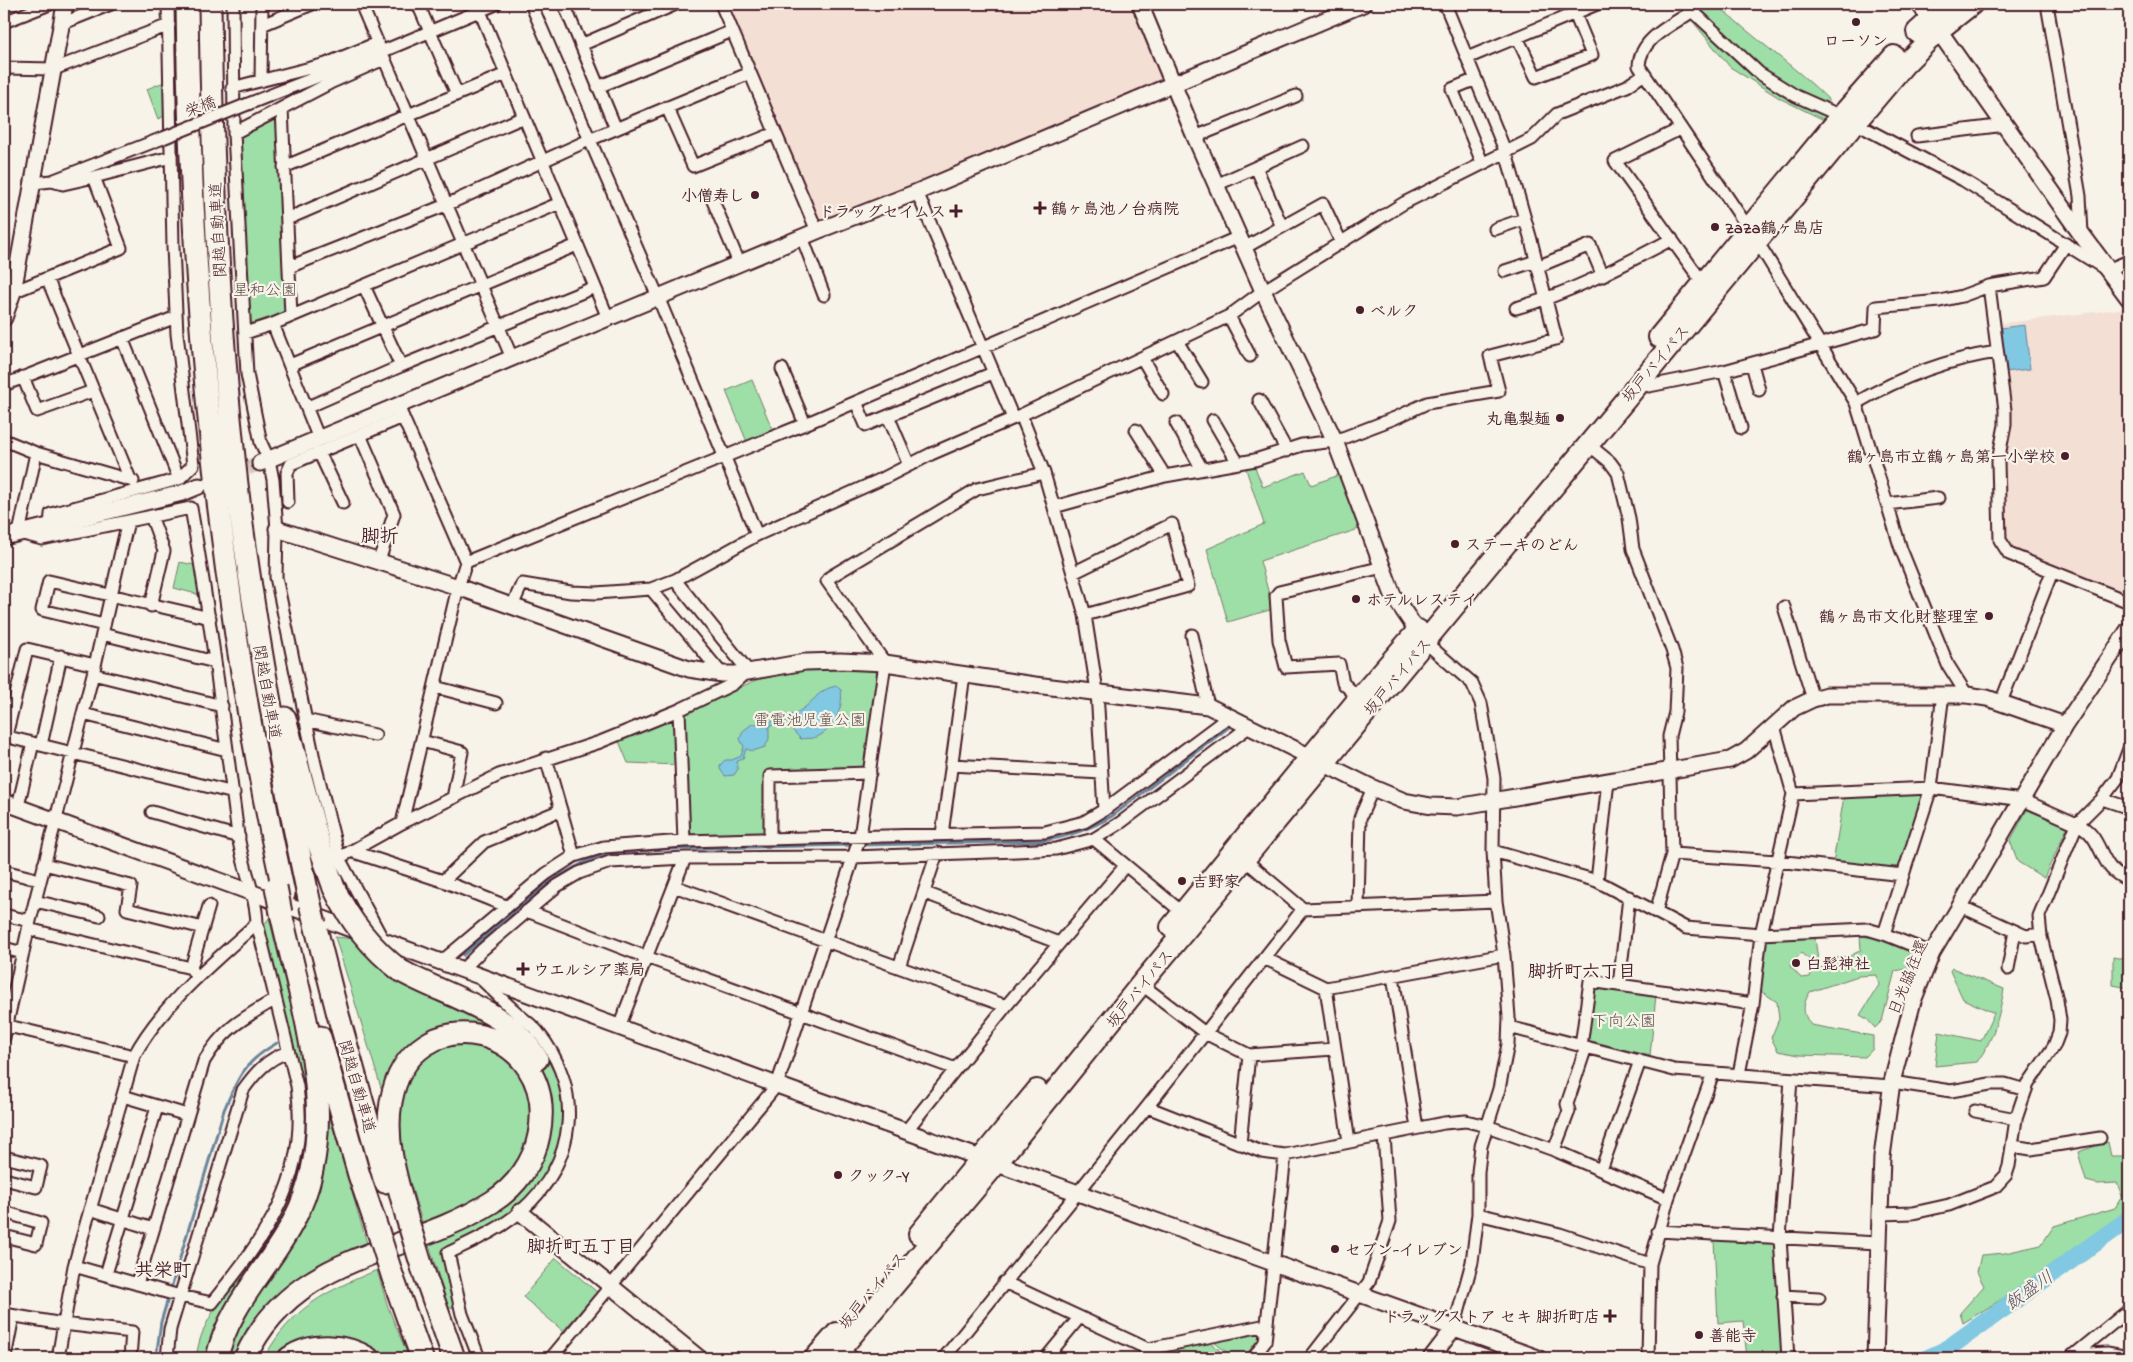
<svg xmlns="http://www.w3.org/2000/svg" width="2133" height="1362" font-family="'Indie Flower','Klee One',sans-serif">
  <rect width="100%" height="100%" fill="#f7f3e8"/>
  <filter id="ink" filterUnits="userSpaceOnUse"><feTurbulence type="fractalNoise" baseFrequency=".02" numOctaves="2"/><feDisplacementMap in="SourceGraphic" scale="10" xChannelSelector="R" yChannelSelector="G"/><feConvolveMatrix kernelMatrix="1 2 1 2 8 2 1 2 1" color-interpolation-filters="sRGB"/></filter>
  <g filter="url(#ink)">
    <path fill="#f3dfd3" d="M 729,4 L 1133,4 L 1164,79 L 819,223 Z
      M 2127,308 L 2129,311 L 2129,594 L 2014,551 L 2004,538 L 1997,324 Z"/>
    <path fill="#9edea7" stroke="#747e69" d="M 1674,4 L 1717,4 C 1752,38 1794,65 1829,100 L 1824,120 L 1781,99 L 1730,67 L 1694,23 Z
      M 164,82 L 164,116 L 158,119 L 147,89 Z
      M 277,119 L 285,312 L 249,327 L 241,137 Z
      M 752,380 L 773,431 L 747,442 L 726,391 Z
      M 1254,465 L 1263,487 L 1305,471 L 1311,485 L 1342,474 L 1359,529 L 1260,561 L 1273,609 L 1228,622 L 1207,549 L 1264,524 L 1245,466 Z
      M 180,562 L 194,565 L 200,595 L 174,588 Z
      M 842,667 L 879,669 L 863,768 L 765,771 L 765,833 L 689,835 L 684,712 L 754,681 L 802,668 Z
      M 671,716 L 676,718 L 677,765 L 628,763 L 618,739 Z
      M 1921,792 L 1925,797 L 1902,872 L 1833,863 L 1844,796 Z
      M 2027,810 L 2068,826 L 2044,878 L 2018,862 L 2010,841 Z
      M 269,918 L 300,1042 L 309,1092 L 310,1121 L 298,1191 L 210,1358 L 196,1358 C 201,1324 214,1311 233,1284 C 248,1261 268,1239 281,1215 C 301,1178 308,1133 304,1092 L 264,925 Z
      M 1860,936 C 1884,939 1894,939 1913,955 L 1911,968 L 1895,971 L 1882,1021 L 1875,1028 L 1867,1019 L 1860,1015 L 1879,985 L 1877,975 L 1858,976 L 1810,992 C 1802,1005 1802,1013 1811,1025 L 1873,1036 L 1873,1049 L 1865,1057 L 1799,1055 L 1778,1051 L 1771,1038 L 1779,1019 L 1777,1002 L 1758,989 L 1763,948 L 1768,938 L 1815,938 L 1818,960 L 1811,961 L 1801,953 L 1790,966 L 1801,978 L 1810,977 L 1813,967 C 1826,968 1829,969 1836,958 L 1850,956 L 1861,950 Z
      M 335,937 L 357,939 L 538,1045 L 560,1081 L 562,1107 L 561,1132 L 555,1155 L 540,1184 L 526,1199 L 509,1214 L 444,1253 L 454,1307 L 449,1308 L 441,1284 Z
      M 2113,957 L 2129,960 L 2129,988 L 2113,985 Z
      M 1952,968 L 2004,989 C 1999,1017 1994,1039 1977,1062 L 1935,1066 L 1939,1032 L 1981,1041 L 1994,1013 L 1963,999 L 1950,971 Z
      M 1593,987 L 1656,995 L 1650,1056 L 1586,1040 Z
      M 325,1101 L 369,1250 L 319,1271 L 242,1358 L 223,1358 L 232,1334 L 288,1249 Z
      M 2108,1142 L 2111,1156 L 2129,1156 L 2129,1213 L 2069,1258 L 1963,1323 L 1960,1313 L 1984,1286 L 1977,1272 L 1981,1255 L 2005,1253 L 2041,1245 L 2054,1226 L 2115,1208 L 2122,1196 L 2117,1183 L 2098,1184 L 2086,1181 L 2078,1152 Z
      M 1714,1240 L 1774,1242 L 1782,1358 L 1747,1358 L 1743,1321 L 1718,1323 Z
      M 556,1258 L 597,1292 L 563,1331 L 523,1297 Z
      M 377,1270 L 388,1307 L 409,1358 L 386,1358 L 369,1345 L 349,1340 L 283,1353 L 277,1358 L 264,1358 C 292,1307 325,1292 377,1270 Z
      M 1257,1331 L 1260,1334 L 1260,1340 L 1245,1358 L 1234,1358 L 1210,1339 Z
      M 1207,1340 L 1229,1358 L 1148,1358 L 1152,1353 Z"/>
    <path fill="#81c8e2" stroke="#6b8499" d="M 2025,325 L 2030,369 L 2005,372 L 2000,328 Z
      M 836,686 L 841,690 C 844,708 834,729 817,737 C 812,739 805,738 801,739 L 794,732 L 789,721 L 769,726 L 769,739 L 765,747 L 753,751 L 746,749 L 743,758 L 736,762 L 738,769 L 734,775 L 725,776 L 720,769 L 720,765 L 725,760 L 732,760 L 741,756 L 744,747 L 740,739 L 743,731 L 752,724 C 770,723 789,719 804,708 C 817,698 818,690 836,686 Z"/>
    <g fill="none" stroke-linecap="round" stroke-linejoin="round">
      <path stroke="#6b8499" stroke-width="3" d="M 860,845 L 1041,841 C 1068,837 1089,830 1112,816 L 1229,727
        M 463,955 L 552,879 L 589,860 L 614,853 L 666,849 L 854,845
        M 156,1358 L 161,1322 L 224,1110 C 238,1077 244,1062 277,1043"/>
      <path stroke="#81c8e2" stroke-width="18" d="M 1928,1358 L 1944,1351 L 2129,1219"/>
      <path stroke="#d4c9c2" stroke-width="15" stroke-dasharray="15 8" stroke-linecap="butt" d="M 226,476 L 260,463"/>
      <defs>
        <path id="minor" d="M 233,4 L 234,133 L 247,374 L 261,443 L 269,460 L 273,480 L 277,529 L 276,577 L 315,764 L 339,858 L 383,940
          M 361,4 L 512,358
          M 418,4 L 457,94
          M 477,4 L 608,318
          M 531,4 L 658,297 L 757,535
          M 564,4 L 616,129
          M 721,4 L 817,231
          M 1685,4 L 1759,73 L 1796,96 L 1841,116
          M 2047,4 L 2080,196 L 2082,233
          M 1693,11 C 1672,25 1640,38 1639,66 L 1757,241 L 1856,403 L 1901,549 L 1948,665 L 1967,695
          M 4,22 L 50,4
          M 61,24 L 111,4
          M 262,25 L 312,4
          M 1517,37 L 1536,77 L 1592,55 L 1575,14
          M 581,45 L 676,4
          M 1467,58 L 1597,4
          M 4,68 L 54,69 L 169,25
          M 1476,79 L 1452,89 L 1482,162
          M 261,81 L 262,4
          M 598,87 L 732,31
          M 232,88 L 326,64 L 377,43
          M 248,104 L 381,52 L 496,4
          M 667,107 L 693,166 L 775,133
          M 282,108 L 291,316
          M 1855,123 L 1963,180 L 2107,270 L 2129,261
          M 1680,129 L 1615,161 L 1703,283
          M 234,133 L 330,83 L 384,59
          M 1917,136 L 2005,125
          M 1195,137 L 1296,96
          M 284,167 L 506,74
          M 1256,167 L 1282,227
          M 94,177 L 171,157
          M 33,183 L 52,181 L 163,138
          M 1216,185 L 1303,146
          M 917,192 L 1013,418
          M 713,201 L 739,263
          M 287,219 L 524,117
          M 1495,229 L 1524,219
          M 802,237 L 824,295
          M 1244,248 L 1323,204 L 1341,242
          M 289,267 L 446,205 L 589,140 L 750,73
          M 1537,267 L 1590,245 L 1603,276
          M 1505,271 L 1536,261
          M 47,278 L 130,479
          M 364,286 L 401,366
          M 1989,286 L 2005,410 L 2005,425 L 1998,461 L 2000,540 L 2009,554 L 2129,602
          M 13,292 L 121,248 L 94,177 L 63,184 L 52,181
          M 1516,308 C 1571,293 1621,266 1672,239
          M 1229,316 L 1250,356
          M 273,324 L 319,439
          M 245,333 L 273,324 L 560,203
          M 122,338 L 179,479
          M 1177,341 L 1202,382
          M 1142,358 L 1163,394
          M 1752,364 L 1759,390
          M 290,365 L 577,245
          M 782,369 L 805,424
          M 1724,371 L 1741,428
          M 23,377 L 37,411 L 93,391
          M 1640,380 L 1649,386 L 1724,371 L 1875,329 L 1876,307 L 1940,301 L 1962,296 L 1989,286 L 2044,277 L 2066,244
          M 4,385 L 176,317
          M 1259,400 L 1287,451
          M 856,402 L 866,425 L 993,373
          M 1856,403 C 1899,378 1948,359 1997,352
          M 398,406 L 466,562
          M 308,407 L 401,366 L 595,287
          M 1021,415 L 1044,473 L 1085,615 L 1097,691 L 1104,810
          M 888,416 L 909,465
          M 1213,420 L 1238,463
          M 1176,423 L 1202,469
          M 1136,430 L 1165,476
          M 360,435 L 394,514 L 379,561
          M 4,440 L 36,453 L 133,481
          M 1588,444 L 1610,462 L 1618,473 L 1629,518 L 1633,549 L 1672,650 L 1677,668 L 1675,712 L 1669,736 L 1672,854 L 1656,912
          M 319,452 L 343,503
          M 36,453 L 19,533 L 42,539 L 191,508 C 210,616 224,725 238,835 C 242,865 256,893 257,923 L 297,1086 C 310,1179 266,1235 212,1303 L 180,1296 L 74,1266
          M 288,502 L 287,473 L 291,464 L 403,417
          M 1887,504 L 1938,498
          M 1054,507 L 1165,476 L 1255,460 L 1302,445 L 1335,441 L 1395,418 L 1427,403 L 1499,391 L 1490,356 L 1556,339 L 1531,240 L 1506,153 L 1445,4
          M 151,516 L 164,551 L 151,606
          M 50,526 L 51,514 L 179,479 L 193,465 L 177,334 L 173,247 L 168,4
          M 1073,573 L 1172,524 L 1188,586 L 1085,615
          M 675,580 L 749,672
          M 651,589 L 722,674
          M 512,606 L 522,584 L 571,592 L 596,593 L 651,589 L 675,580 L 757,535 L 884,478 L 931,454 L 1021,415 L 1229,316 L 1263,291 L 1404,203 L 1532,139 L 1557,114 L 1627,86 L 1643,75
          M 1784,607 L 1813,699
          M 104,625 L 42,610 L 49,581 L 210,618
          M 102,634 L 215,662
          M 1192,635 L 1208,706
          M 1425,642 L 1472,683 L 1481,703 L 1494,778 L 1493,851 L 1496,901 L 1504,955 L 1509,1017 L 1508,1044 L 1499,1089 L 1481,1146 L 1478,1172 L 1478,1214 L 1472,1262 L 1454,1328
          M 93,674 L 222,706
          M 435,687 L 496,703
          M 1359,698 L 1343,683 L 1339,664 L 1286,667 L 1279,640 L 1276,596 L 1279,592 L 1383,567
          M 2001,702 L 2052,572
          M 679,710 L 684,841
          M 83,714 L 227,750
          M 305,720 L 375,735
          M 4,736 L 234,793
          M 6,736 L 27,649 L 95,665
          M 422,741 L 462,752 L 453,798
          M 41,745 L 61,656
          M 2129,749 L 2118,778 L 2102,799 L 2077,824 C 2106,837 2096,869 2129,880
          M 546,758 L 574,856
          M 951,765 L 1102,773
          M 1793,794 L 1931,788 L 2023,800 L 2077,824 L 2039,916 L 2041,937 L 2057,1000 L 2060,1020 L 2059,1033 L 2054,1046 L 2028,1084 L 2022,1101 L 2016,1119 L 2009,1166 L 2006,1175 L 1995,1187 L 1949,1205 L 1913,1213 L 1880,1214
          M 2102,799 L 2129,808
          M 18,806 L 33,743
          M 152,812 L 239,837
          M 402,823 L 458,587 L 466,562 L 805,424 L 1239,237
          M 942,834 L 964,675
          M 770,839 L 770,776 L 870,773
          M 1094,839 L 1183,913
          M 351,851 L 443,881 L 506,906
          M 1493,851 L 1597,881 L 1686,928 L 1761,934 L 1867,929 L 1884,934 L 1932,953
          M 1672,854 L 1777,861 L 1903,875
          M 339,858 L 402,823 L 499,775 L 600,742 L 679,710 L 733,684 L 745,673
          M 1245,860 L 1303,909 L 1496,901
          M 44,864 L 131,886 L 127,909 L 203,928
          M 4,871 L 40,880
          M 443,881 L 484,842 L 561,810
          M 1597,881 L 1608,781
          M 674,886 L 1006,1006
          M 925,893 L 1059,943
          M 35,901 L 99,916
          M 1358,906 L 1360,818 L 1373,788
          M 1960,906 L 2026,936 L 2041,934
          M 527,911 L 646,957 L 956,1069
          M 4,915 L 30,921
          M 28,929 L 191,968 L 197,978
          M 1884,934 L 1931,788 L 1943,694
          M 4,948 L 23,953
          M 1264,958 L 1326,988 L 1504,955
          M 441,962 L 546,874 L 574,856 L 604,847 L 684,841 L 1045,832 L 1084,822 L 1104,810 L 1230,716
          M 899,967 L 937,853
          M 191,968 L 209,906
          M 2008,969 L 2015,931
          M 462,970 L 482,950 L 557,886 L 579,873 L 610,862 L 685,858 L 853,857 L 1017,851 L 1056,849 L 1094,839 L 1120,823 L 1250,726
          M 1393,976 L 1417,1128
          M 1141,984 L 1205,1033 L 1249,1055 L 1334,1049
          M 1619,985 L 1629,897
          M 1326,988 L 1349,1142
          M 4,1025 L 134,1056
          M 619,1027 L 685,858
          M 1509,1027 L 1674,1070 L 1891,1086
          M 4,1037 L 30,921 L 93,674 L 128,521
          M 1581,1046 L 1590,981 L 1753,1004
          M 1739,1074 L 1753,1004 L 1761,934 L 1793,794 L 1774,726
          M 1892,1082 L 1951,1091 L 1990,1084 L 2005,1084 L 2026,1090
          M 123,1096 L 187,1115
          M 1147,1107 L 1262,1152 L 1285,1155 L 1444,1123 L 1466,1121 L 1487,1126 L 1554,1150 L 1668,1199
          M 1975,1111 L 2016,1119
          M 906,1131 L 1006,1006 L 1125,866
          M 1240,1144 L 1249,1055
          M 2013,1146 L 2031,1149 L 2100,1138
          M 1554,1150 L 1569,1111 L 1567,1104 L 1586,1047
          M 4,1157 L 41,1166 L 36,1187 L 4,1179
          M 1601,1170 L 1640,1061
          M 90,1209 L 153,1229
          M 4,1212 L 41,1223 L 36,1244 L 4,1236
          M 1478,1214 L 1560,1234 L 1650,1264
          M 1658,1231 L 1878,1243
          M 106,1274 L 157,1107
          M 1004,1282 L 1148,1349 L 1267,1325
          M 137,1284 L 204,1061 C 224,1028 242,1019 274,1000
          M 1783,1296 L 1819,1298
          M 4,1314 L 63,1324 L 132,1332 L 130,1358
          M 841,1349 L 853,1358
          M 2073,1355 L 2107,1353 L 2129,1357
          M 2074,1355 L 2129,1310
          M 5,1358 L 13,1316
          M 58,1358 L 74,1266 L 134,1056 C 161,1005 215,961 257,923
          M 167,1358 L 170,1329 L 243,1090 C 255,1073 267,1059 288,1052
          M 479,1358 L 462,1314 L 448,1253 C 473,1241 501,1229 521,1211 C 577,1162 585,1089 537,1031 C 531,1024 523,1019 517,1013 C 504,1002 493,990 481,979
          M 551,1358 L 777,1085 L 860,837 L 885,663 L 827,581 L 830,577 L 977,489 L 1044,473
          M 944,1358 L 1147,1107 L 1303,909
          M 1046,1358 L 1079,1318
          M 1253,1358 L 1265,1342 L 1285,1155
          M 1310,1358 L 1369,1282 L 1390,1221 L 1384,1135
          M 1648,1358 L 1650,1264 L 1668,1199 L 1713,1073
          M 1788,1358 L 1780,1238 L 1791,1079"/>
        <path id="tertiary" d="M 1140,4 L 1195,137 L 1263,291 L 1335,441 L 1393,595 L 1422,638
          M 4,318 L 13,292 L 65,4
          M 260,463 L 817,231 L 917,192 L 1363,4
          M 277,529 L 458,587 L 689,669 L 722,674 L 736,674 L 805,662 L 840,661 L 885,663 L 1035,685 L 1208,706 L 1373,788 L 1404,801 L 1431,806 L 1457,807 L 1730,760 L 1746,751 L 1794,708 L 1813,699 L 1827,695 L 1967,695 L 1987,698 L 2065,725
          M 4,537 L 182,493 L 199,486
          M 4,802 L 777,1085 L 1538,1358
          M 520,1212 L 699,1358
          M 1431,1358 L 1454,1328
          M 1875,1358 L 1882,1157 L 1892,1082 L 1913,1001 L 1932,953 L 1960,906 L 2065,725 L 2129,629"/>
        <path id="secondary" d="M 1920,4 L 2082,235 L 2129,298"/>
        <path id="trunk" d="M 1917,32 L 1948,4
          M 1659,337 L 1841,116 L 1894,56
          M 1171,927 L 1359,698 L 1418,630
          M 919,1234 L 1037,1090
          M 815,1358 L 837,1333
          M 833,1358 L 996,1164 L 1141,984 L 1855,123 L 1904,65 L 1939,30 L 1972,4"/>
        <path id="motorway" d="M 187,4 C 190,306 219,598 284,894
          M 210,4 C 212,172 219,342 240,509 C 257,642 282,773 310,904
          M 285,718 L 320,848 L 334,888
          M 315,924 L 337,1011 L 385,1182
          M 401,971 C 447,997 509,1009 537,1059
          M 320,1037 L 359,1175 L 378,1231
          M 422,1267 L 454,1358
          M 393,1278 L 422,1358
          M 217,1358 C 228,1305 270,1267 294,1220 C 344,1126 302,1009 281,913
          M 245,1358 C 294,1251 405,1257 492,1202 C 516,1187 534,1162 539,1135 C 561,1025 410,991 391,1102 C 384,1141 397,1181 407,1218
          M 289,1358 C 312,1342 344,1344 368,1358"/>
      </defs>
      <use href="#minor" stroke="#4a1f2b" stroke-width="15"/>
      <use href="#tertiary" stroke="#4a1f2b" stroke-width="19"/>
      <use href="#secondary" stroke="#4a1f2b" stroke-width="20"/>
      <use href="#trunk" stroke="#4a1f2b" stroke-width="24"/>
      <use href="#motorway" stroke="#4a1f2b" stroke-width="25"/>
      <use href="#minor" stroke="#f7f3e8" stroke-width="11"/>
      <use href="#tertiary" stroke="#f7f3e8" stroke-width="15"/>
      <use href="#secondary" stroke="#f7f3e8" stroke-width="16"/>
      <use href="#trunk" stroke="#f7f3e8" stroke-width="20"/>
      <use href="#motorway" stroke="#f7f3e8" stroke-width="21"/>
      <defs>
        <path id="minor-bridge" d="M 163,138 L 248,104"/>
        <path id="motorway-bridge" d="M 276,887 L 281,913
          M 334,888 C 350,922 371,948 401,971
          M 310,904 L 315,924
          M 407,1218 L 422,1267
          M 378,1231 L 393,1278"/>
      </defs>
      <use href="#minor-bridge" stroke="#4a1f2b" stroke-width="15" stroke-linecap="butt"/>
      <use href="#motorway-bridge" stroke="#4a1f2b" stroke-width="25" stroke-linecap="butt"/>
      <use href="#minor-bridge" stroke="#f7f3e8" stroke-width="11"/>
      <use href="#motorway-bridge" stroke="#f7f3e8" stroke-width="21"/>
    </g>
  </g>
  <g fill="#4a1f2b" stroke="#f7f3e8" stroke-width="2">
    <circle cx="1856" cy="22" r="5"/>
    <circle cx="755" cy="195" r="5"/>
    <path d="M1037.5 200.5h5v5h5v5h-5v5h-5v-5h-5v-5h5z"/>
    <path d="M953.5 203.5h5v5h5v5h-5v5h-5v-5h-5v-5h5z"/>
    <circle cx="1715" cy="227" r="5"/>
    <circle cx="1360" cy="310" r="5"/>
    <circle cx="1560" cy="418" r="5"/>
    <circle cx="2065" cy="456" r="5"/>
    <circle cx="1455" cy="544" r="5"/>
    <circle cx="1356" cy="599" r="5"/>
    <circle cx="1989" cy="616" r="5"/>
    <circle cx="1182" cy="881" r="5"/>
    <circle cx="1796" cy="963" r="5"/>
    <path d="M520.5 961.5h5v5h5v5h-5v5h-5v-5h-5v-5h5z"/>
    <circle cx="838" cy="1175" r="5"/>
    <circle cx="1335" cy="1249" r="5"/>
    <path d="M1607.5 1308.5h5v5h5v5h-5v5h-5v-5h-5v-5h5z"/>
    <circle cx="1699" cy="1335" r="5"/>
  </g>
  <g text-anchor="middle" stroke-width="4.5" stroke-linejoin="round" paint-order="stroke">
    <g font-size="16" font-weight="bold" fill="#4a1f2b" stroke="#f7f3e8" text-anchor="start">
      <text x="1856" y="46" text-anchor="middle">ローソン</text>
      <text x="745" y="201" text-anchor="end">小僧寿し</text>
      <text x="1051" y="214">鶴ヶ島池ノ台病院</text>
      <text x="946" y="217" text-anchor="end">ドラッグセイムス</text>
      <text x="1725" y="233">ZaZa鶴ヶ島店</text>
      <text x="1370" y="316">ベルク</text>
      <text x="1550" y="424" text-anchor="end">丸亀製麺</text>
      <text x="2055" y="462" text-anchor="end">鶴ヶ島市立鶴ヶ島第一小学校</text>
      <text x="1465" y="550">ステーキのどん</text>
      <text x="1366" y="605">ホテルレステイ</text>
      <text x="1979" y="622" text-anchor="end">鶴ヶ島市文化財整理室</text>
      <text x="1192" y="887">吉野家</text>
      <text x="1806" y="969">白髭神社</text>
      <text x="533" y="975">ウエルシア薬局</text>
      <text x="848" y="1181">クック-Y</text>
      <text x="1345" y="1255">セブン-イレブン</text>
      <text x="1600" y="1322" text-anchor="end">ドラッグストア セキ 脚折町店</text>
      <text x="1709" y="1341">善能寺</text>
    </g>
    <g font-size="16" fill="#4a1f2b" stroke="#f7f3e8">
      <text transform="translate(200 106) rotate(-21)" y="6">栄橋</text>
      <text transform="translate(217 230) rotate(-93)" y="6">関越自動車道</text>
      <text transform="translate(1655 363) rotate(-50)" y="6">坂戸バイパス</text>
      <text transform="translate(1397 676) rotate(-50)" y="6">坂戸バイパス</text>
      <text transform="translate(268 692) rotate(80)" y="6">関越自動車道</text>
      <text transform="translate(1907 977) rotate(-68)" y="6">日光脇往還</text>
      <text transform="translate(1139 988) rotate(-51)" y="6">坂戸バイパス</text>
      <text transform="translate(358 1086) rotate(74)" y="6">関越自動車道</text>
      <text transform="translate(872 1290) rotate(-50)" y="6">坂戸バイパス</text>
    </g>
    <g font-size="16" fill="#5f4f4a" stroke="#f7f3e8">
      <text x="265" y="295">星和公園</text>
      <text x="810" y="725">雷電池児童公園</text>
      <text x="1624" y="1026">下向公園</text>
    </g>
    <g font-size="18" font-weight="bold" fill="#4a1f2b" stroke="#f7f3e8">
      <text x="1582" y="977">脚折町六丁目</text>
      <text x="581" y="1252">脚折町五丁目</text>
    </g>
    <g font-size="18" font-style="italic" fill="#5a5262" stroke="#f7f3e8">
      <text transform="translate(2029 1290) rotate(-35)" y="6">飯盛川</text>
    </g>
    <g font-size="19" font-weight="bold" fill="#4a1f2b" stroke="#f7f3e8">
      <text x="380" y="542">脚折</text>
      <text x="163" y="1276">共栄町</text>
    </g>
  </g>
  <rect width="2133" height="1362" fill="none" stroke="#f7f3e8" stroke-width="20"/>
  <rect x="10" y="10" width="2113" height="1342" fill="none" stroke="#4a1f2b" stroke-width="2" filter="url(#ink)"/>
</svg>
